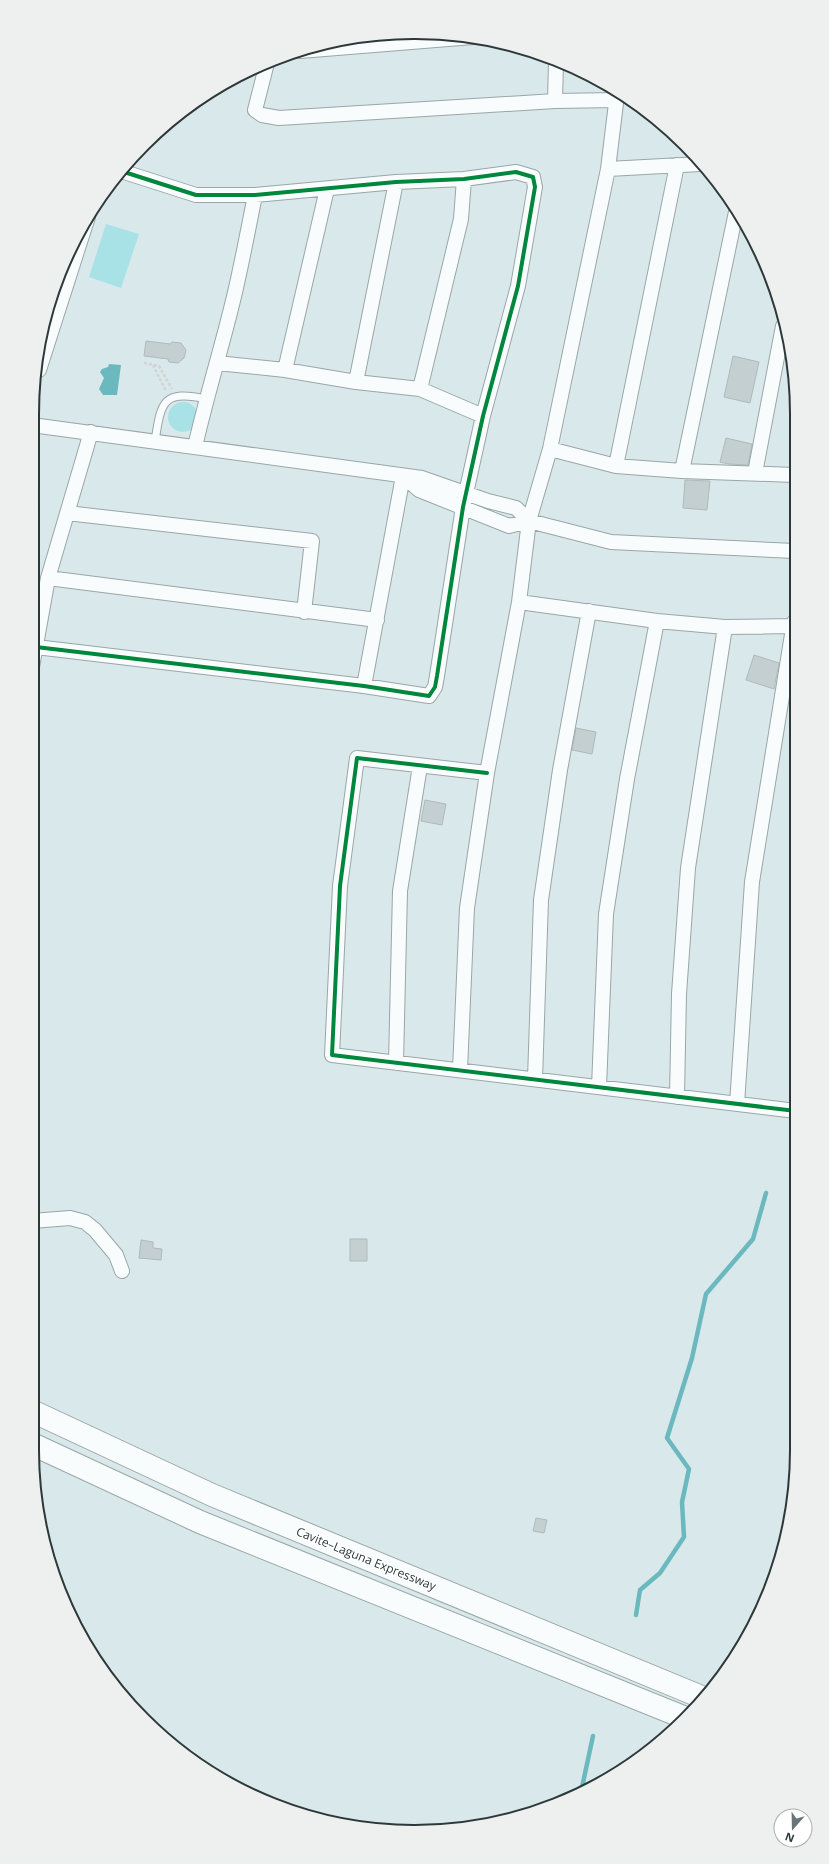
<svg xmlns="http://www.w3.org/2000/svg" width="829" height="1864" font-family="'Open Sans',sans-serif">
  <rect width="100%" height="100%" fill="#d9e8ea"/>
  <path fill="#a8e2e7" d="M 106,224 L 139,234 L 121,288 L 89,277 Z
    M168 417a15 15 0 1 1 30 0a15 15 0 1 1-30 0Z"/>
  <path fill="#6bb9be" d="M 109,364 L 121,365 L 117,395 L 103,395 L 99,389 L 104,378 L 100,372 L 102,369 L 108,367 Z"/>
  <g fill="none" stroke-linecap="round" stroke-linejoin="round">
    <path stroke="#6bb9be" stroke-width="4.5" d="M 636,1615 L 640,1590 L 660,1573 L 684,1537 L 682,1502 L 689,1469 L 667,1438 L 692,1358 L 706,1294 L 753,1239 L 766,1193
      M 581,1792 L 593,1736"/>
  </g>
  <path fill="#c4cfd1" stroke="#afbabb" d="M 146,341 L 170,344 L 172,342 L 181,343 L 186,350 L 184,358 L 178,363 L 169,362 L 168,359 L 144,356 Z
    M 733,356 L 759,362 L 750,403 L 724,397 Z
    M 726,438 L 752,444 L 748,465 L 729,464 L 720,462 Z
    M 685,480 L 710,481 L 707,510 L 683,508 Z
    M 754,655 L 779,663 L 774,689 L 746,680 Z
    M 576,728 L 596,732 L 592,754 L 572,750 Z
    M 425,800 L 446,804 L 442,825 L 421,821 Z
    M 350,1239 L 367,1239 L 367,1261 L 350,1261 Z
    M 141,1240 L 153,1242 L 153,1248 L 162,1249 L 161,1260 L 139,1258 Z
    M 536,1518 L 547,1520 L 544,1533 L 533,1531 Z"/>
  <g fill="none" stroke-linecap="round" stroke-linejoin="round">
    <defs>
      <path id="service" d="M 155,441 C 161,403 162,389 206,399"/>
      <path id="minor" d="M 300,51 L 473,37
        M 267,63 L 255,110 L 262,115 L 279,118 L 555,101 L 616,100
        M 555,101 L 556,62
        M 608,169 L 700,164
        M 217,363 L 285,370 L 356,382 L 420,389 L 483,416
        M 39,370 L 88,217
        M 285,370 L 327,189
        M 356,382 L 396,182
        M 420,389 L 461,219 L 464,179
        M 32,425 L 422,478 L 488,501 L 516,508 L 529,521
        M 195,447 C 207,393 224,341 236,288 C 243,257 249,226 255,195
        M 550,449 L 616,466 L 682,471 L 794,475
        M 616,466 L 677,165
        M 682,471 L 736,212
        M 755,473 L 783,326
        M 403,476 L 419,490 L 509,526 L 529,521 L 611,542 L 794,551
        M 67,513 L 312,541 L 304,612
        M 48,578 L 377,620
        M 519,602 L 657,621 L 725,627 L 794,626
        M 36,647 L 364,686 L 429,696 L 435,687 L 437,676 L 463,507 L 483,416 L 518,286 L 535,187 L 533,177 L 516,172 L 464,179 L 396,182 L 255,195 L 196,195 L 121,171
        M 32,667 L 48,578 L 91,432
        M 364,686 L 403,476
        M 487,773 L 357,758 L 340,886 L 332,1055 L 796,1111
        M 396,1063 L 400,891 L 420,766
        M 460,1070 L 467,908 L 487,773 L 519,602 L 529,521 L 550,449 L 608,169 L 617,95
        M 535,1079 L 541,900 L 560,770 L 589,611
        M 599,1087 L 606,914 L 627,779 L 657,621
        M 677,1097 L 679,994 L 688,868 L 725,627
        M 737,1104 L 752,882 L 794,622
        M 32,1221 L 70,1218 L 85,1222 L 95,1230 L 116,1255 L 122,1271"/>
      <path id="motorway" d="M 32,1411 L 212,1495 L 704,1698
        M 32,1444 L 200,1522 L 683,1717"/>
    </defs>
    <use href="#service" stroke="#9aa6a7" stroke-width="9"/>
    <use href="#minor" stroke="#9aa6a7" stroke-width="16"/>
    <use href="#motorway" stroke="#9aa6a7" stroke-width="24"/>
    <path stroke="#d0d4d4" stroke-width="2.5" stroke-dasharray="3 2" stroke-linecap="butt" d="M 144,363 L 159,366 L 172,389
      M 153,365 L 166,391"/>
    <use href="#service" stroke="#f9fcfc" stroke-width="7"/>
    <use href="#minor" stroke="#f9fcfc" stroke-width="14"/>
    <use href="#motorway" stroke="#f9fcfc" stroke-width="22"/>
    <defs>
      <path id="cycleway" d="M 36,647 L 364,686 L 429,696 L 435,687 L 437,676 L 463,507 L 483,416 L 518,286 L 535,187 L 533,177 L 516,172 L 464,179 L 396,182 L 255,195 L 196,195 L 121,171
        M 487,773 L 357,758 L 340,886 L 332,1055 L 796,1111"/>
    </defs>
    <use href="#cycleway" stroke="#fff" stroke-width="6"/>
    <use href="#cycleway" stroke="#00873e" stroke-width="4"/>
  </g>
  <g text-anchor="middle" stroke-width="3" stroke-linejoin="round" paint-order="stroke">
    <g font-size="12" fill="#2d3839" stroke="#fff">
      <text transform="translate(366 1559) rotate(22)" y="4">Cavite–Laguna Expressway</text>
    </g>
  </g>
  <path d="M0 0H829V1864H0ZM414 39H415A375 375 0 0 1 790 414V1450A375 375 0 0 1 415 1825H414A375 375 0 0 1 39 1450V414A375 375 0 0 1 414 39Z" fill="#eeefef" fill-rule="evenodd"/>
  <path fill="none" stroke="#2d3839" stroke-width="2" d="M414 39H415A375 375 0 0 1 790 414V1450A375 375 0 0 1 415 1825H414A375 375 0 0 1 39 1450V414A375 375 0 0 1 414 39Z"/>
  <g transform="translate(793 1828) rotate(200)"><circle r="19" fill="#ffffff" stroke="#abafb0"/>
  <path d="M0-3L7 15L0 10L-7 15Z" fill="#697677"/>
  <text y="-6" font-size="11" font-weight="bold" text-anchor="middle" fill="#2d3839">N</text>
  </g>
</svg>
